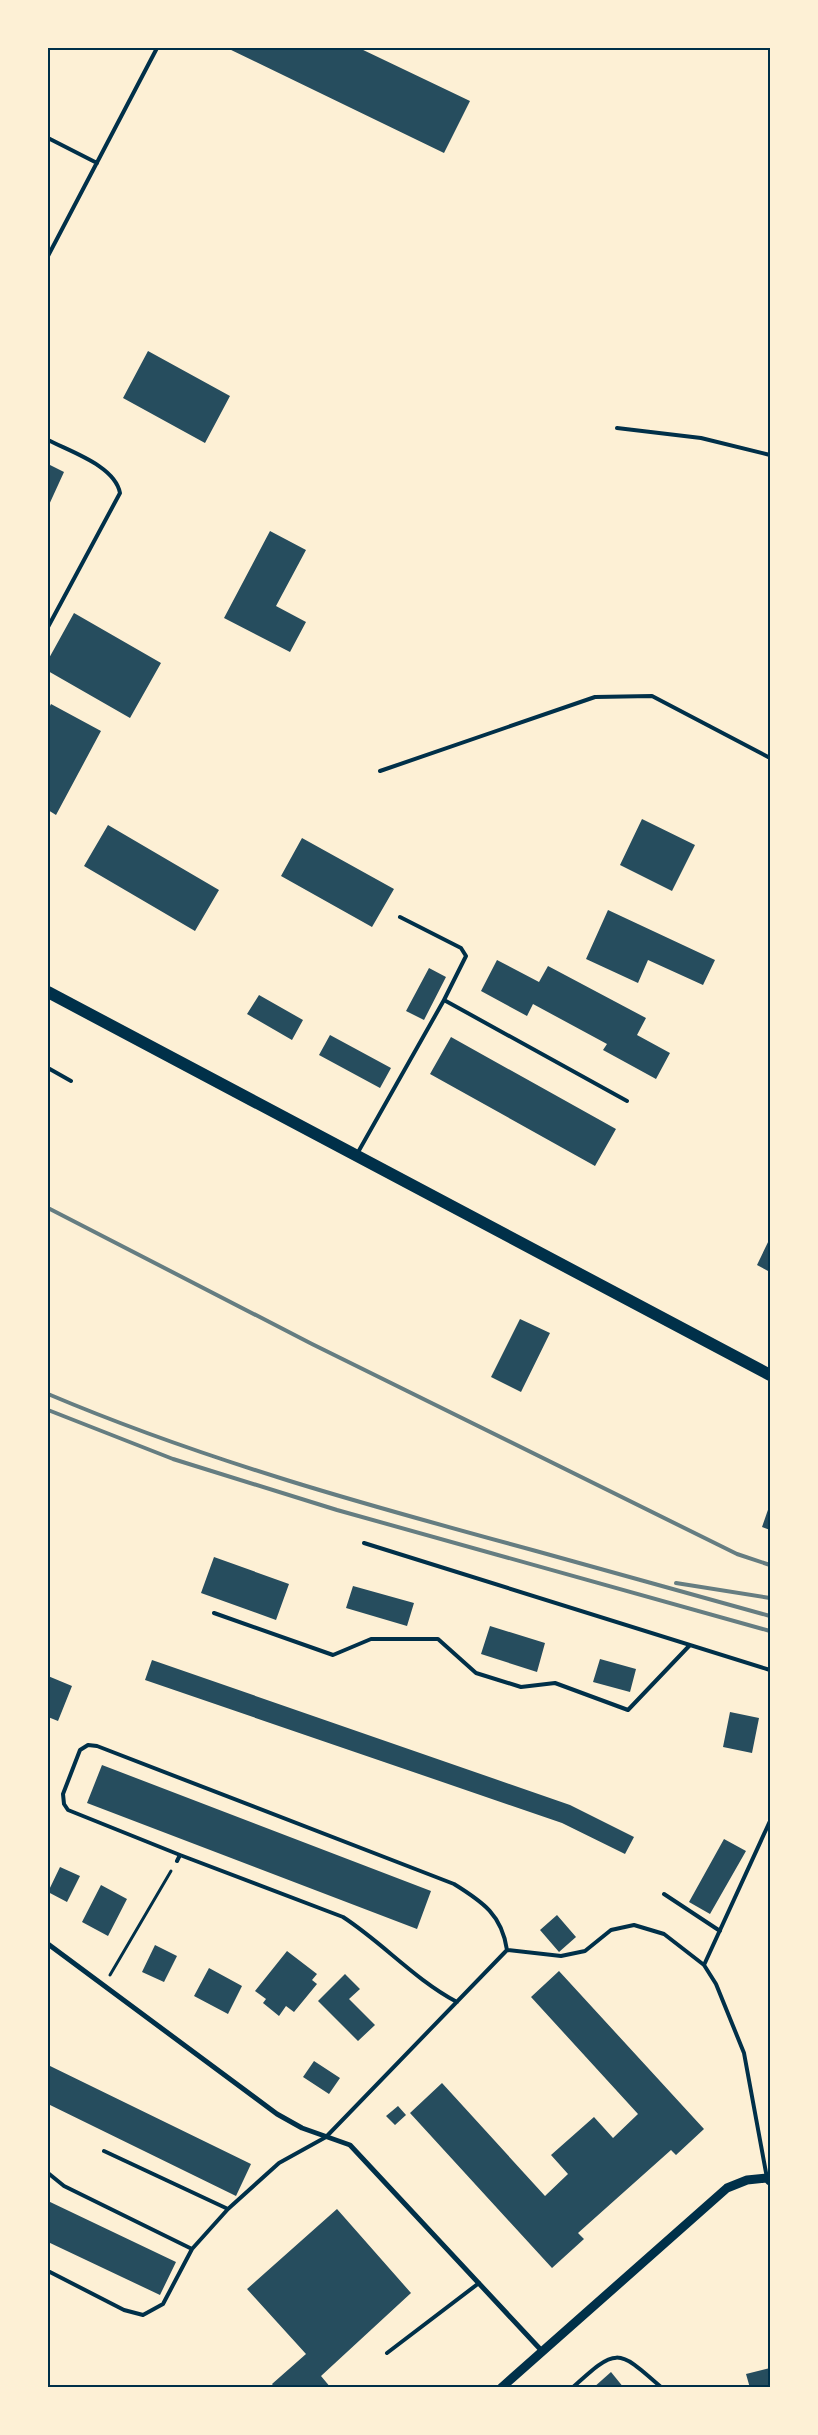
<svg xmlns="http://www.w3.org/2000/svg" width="818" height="2435" font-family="'IBM Plex Sans',sans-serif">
  <rect width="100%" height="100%" fill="#fdf0d5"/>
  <path fill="#264d5e" d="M 227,48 L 359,48 L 470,101 L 444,153 Z
    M 148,351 L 230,396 L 205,443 L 123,398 Z
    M 48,464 L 64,472 L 48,507 Z
    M 270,531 L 306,550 L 276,606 L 306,622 L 290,652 L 224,618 Z
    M 74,613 L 161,663 L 130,718 L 48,671 L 48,660 Z
    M 51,704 L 101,731 L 56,815 L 48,810 L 48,710 Z
    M 642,819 L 695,845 L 672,891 L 620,865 Z
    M 108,825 L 219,890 L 195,931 L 84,866 Z
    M 302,838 L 394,889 L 372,927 L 281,876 Z
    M 608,910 L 715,960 L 703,985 L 648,960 L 638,983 L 586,959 Z
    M 497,960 L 539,982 L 548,966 L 646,1018 L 637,1035 L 670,1053 L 656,1079 L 603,1050 L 607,1044 L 533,1004 L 527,1016 L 481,991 Z
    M 429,968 L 446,977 L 424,1020 L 406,1011 Z
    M 259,995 L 303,1020 L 292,1040 L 247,1014 Z
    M 330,1035 L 391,1068 L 380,1088 L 319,1055 Z
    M 451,1037 L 616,1129 L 595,1166 L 430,1074 Z
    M 770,1238 L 770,1272 L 757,1265 Z
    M 520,1319 L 550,1333 L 521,1392 L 491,1377 Z
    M 770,1504 L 770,1530 L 762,1527 Z
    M 214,1557 L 289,1584 L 276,1620 L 201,1593 Z
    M 353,1586 L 414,1603 L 407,1626 L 346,1608 Z
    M 490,1626 L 545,1643 L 537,1672 L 481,1654 Z
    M 600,1659 L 636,1669 L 630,1692 L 593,1682 Z
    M 152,1660 L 570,1805 L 634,1837 L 625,1854 L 562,1823 L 145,1680 Z
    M 48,1676 L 72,1686 L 58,1721 L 48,1717 Z
    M 730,1712 L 759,1718 L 752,1753 L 723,1747 Z
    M 102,1765 L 431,1891 L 417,1929 L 87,1803 Z
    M 724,1839 L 746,1851 L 710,1914 L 689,1902 Z
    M 60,1867 L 80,1876 L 67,1902 L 48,1892 Z
    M 101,1885 L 127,1899 L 108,1936 L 82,1922 Z
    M 557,1915 L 576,1937 L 559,1952 L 540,1930 Z
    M 155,1945 L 177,1956 L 164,1982 L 142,1972 Z
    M 287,1951 L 317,1974 L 312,1980 L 317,1984 L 294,2012 L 286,2006 L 279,2016 L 263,2003 L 266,1999 L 255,1991 Z
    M 209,1968 L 242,1986 L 228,2014 L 194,1996 Z
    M 559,1971 L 704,2129 L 676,2155 L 671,2150 L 578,2233 L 584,2239 L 552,2268 L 410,2113 L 442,2083 L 545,2196 L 568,2174 L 551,2155 L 594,2117 L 613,2138 L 638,2114 L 531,1997 Z
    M 345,1974 L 360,1989 L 349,1999 L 375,2025 L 358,2041 L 318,2001 Z
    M 314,2061 L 340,2078 L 329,2094 L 303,2077 Z
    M 48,2065 L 251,2164 L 236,2196 L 48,2104 Z
    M 398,2106 L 406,2115 L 395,2125 L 386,2116 Z
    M 48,2201 L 176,2262 L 160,2295 L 48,2242 Z
    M 337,2209 L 411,2293 L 321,2376 L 331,2388 L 275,2388 L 272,2384 L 306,2354 L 247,2289 Z
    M 770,2368 L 770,2388 L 750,2388 L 746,2374 Z
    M 611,2372 L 624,2388 L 593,2388 Z"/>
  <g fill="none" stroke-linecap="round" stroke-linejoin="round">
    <path stroke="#003049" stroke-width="3" d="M 110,1975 L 171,1871"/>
    <path stroke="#003049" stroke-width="4" d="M 48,138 L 97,163
      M 48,256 L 157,48
      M 617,428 L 701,438 L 770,455
      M 48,440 C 71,452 115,466 120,493 L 48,627
      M 380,771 L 595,697 L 652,696 L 770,758
      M 400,917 L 461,948 L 466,956 L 444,1000
      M 48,1068 L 71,1081
      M 357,1154 L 444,1000 L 627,1101
      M 364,1543 L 770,1670
      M 214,1613 L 333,1655 L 371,1639 L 438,1639 L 476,1673 L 521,1687 L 555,1683 L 628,1710 L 690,1645
      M 180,1855 L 343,1917 C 383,1943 414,1979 457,2002
      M 177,1861 L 180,1855 L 68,1810 L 64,1804 L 63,1794 L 80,1750 L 88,1745 L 97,1746 L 454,1884 C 483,1902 502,1915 507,1950 L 326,2137 L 279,2163 L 228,2209
      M 664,1894 L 720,1931
      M 507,1950 L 561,1956 L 585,1951 L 611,1930 L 634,1925 L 664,1934 L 704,1965 L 716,1984 L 744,2053 L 767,2178
      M 704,1965 L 770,1821
      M 48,2173 L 64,2186 L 192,2249 L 228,2209 L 104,2151
      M 48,2271 L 124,2310 L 143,2315 L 163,2304 L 192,2249
      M 387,2353 L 479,2283
      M 572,2388 C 617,2347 617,2348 662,2388"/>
    <path stroke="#003049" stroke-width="5" d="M 48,1944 L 277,2114 L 302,2128 L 350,2145 L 541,2350"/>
    <path stroke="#003049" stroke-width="9" d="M 501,2388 L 727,2188 L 747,2180 L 767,2178 L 770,2181"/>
    <path stroke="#003049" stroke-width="12" d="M 48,992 L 770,1375"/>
    <path stroke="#657d81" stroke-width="4" d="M 48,1208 L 312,1344 L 737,1554 L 770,1565
      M 48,1394 C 206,1461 370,1506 536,1551 C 614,1572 692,1594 770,1616
      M 48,1410 L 173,1459 L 337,1510 L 770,1631
      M 676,1583 L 770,1598"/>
  </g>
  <rect width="818" height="2435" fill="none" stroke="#fdf0d5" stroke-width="98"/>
  <rect x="49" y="49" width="720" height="2337" fill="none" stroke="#003049" stroke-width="2"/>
</svg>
